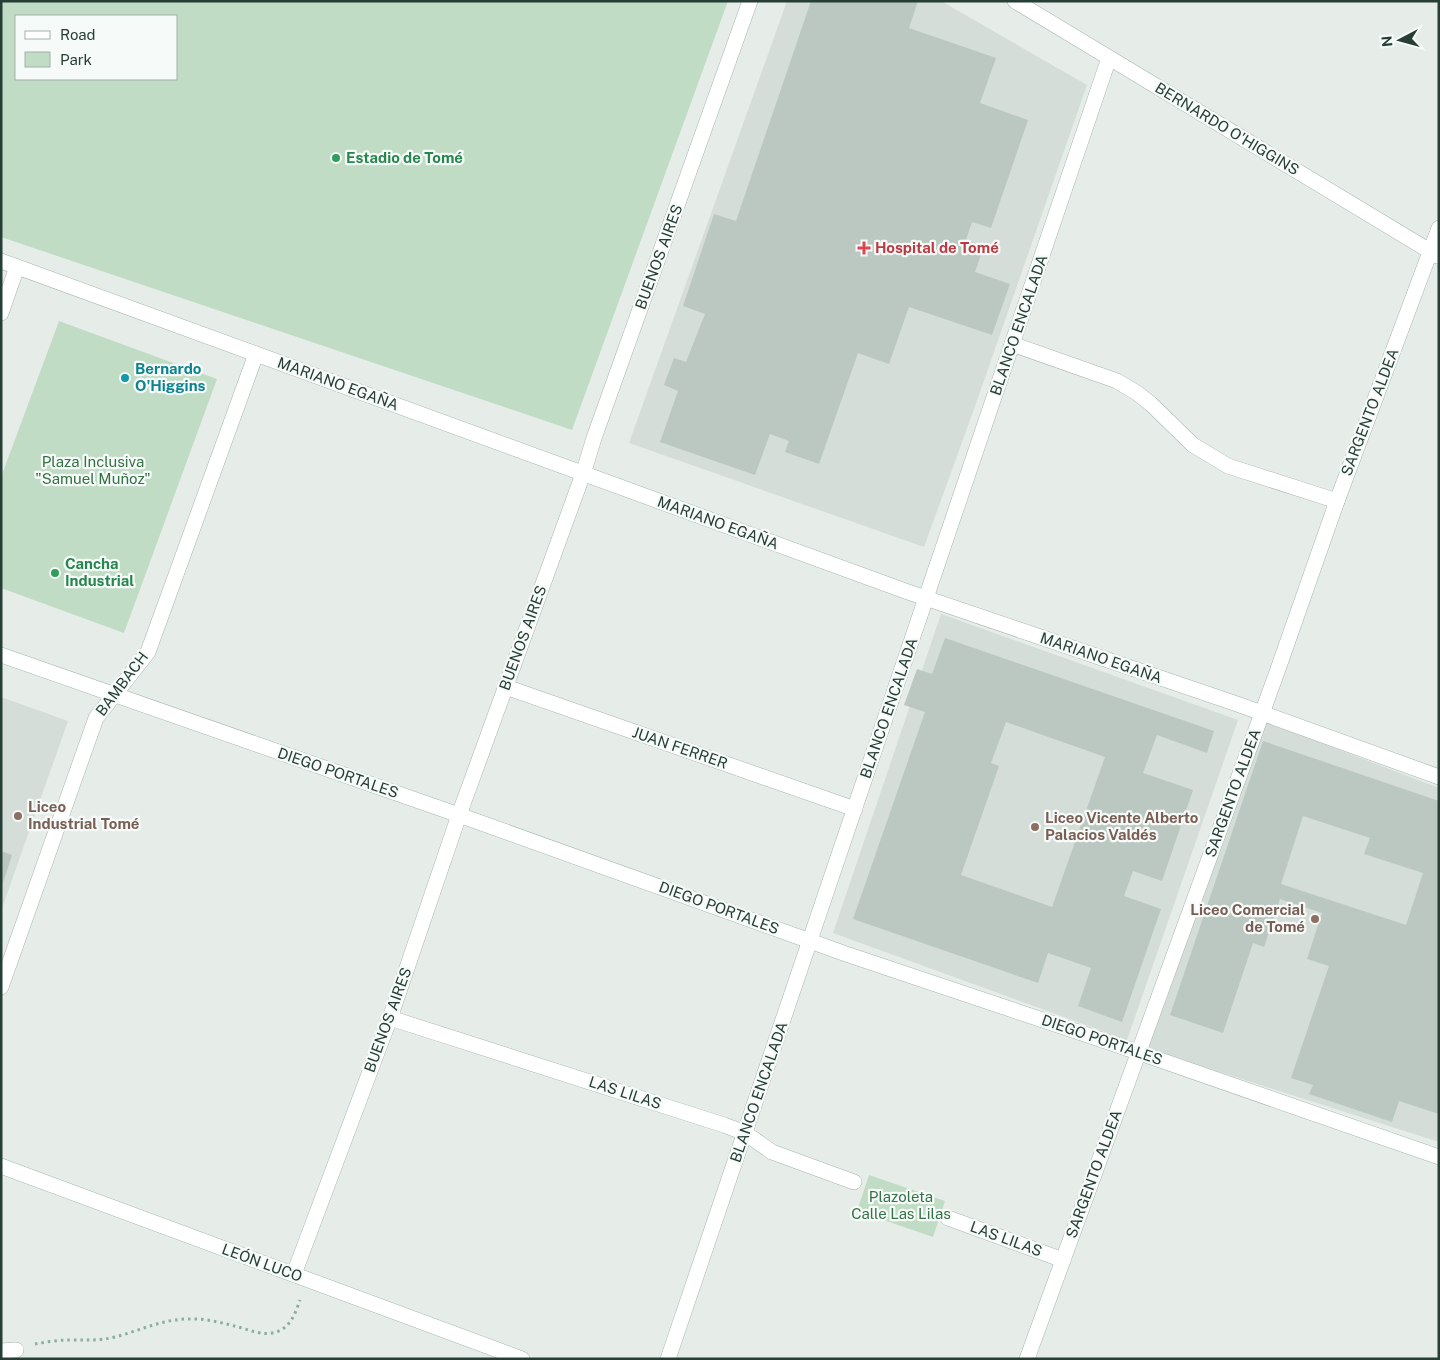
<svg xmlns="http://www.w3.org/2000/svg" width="1440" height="1360" font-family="'Public Sans',sans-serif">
  <rect width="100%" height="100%" fill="#e6ede9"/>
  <path fill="#d4ddd8" d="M 787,1 L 941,1 L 1087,85 L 973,412 L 924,547 L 629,443 Z
    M 941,614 L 1238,720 L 1127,1040 L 833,933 Z
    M 1,697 L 68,721 L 1,911 Z
    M 1259,719 L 1439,788 L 1439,1142 L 1148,1049 Z"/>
  <path fill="#c1dcc5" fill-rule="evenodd" d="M 1,1 L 728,1 L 572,430 L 1,237 ZM 16,16 L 176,16 L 176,79 L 16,79 Z
    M 59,321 L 217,379 L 124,633 L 1,588 L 1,477 Z
    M 869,1175 L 945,1201 L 933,1237 L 857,1211 Z"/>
  <path fill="#bbc8c2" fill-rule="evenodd" d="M 811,1 L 918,1 L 909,28 L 996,58 L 980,103 L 1028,120 L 991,228 L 972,222 L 966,240 L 984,246 L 975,272 L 1010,284 L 992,335 L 909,307 L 889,364 L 858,353 L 819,464 L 785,452 L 789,441 L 770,434 L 755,475 L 660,442 L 678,391 L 664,385 L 674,358 L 686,362 L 705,314 L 683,306 L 714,214 L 736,221 Z
    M 945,638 L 1214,731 L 1207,753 L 1157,735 L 1143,773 L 1193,790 L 1162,881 L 1133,871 L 1124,896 L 1161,909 L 1122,1022 L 1078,1006 L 1091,968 L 1048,953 L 1038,983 L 853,919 L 925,712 L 904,705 L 917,669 L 932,674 ZM 1006,722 L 1105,757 L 1052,907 L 961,875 L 999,766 L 991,763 Z
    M 1263,741 L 1439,801 L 1439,1114 L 1399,1101 L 1392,1122 L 1309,1094 L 1313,1085 L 1291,1078 L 1329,966 L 1307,959 L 1322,913 L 1280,899 L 1264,947 L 1253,943 L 1223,1033 L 1170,1015 ZM 1303,816 L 1370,838 L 1364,854 L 1423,873 L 1406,925 L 1281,884 Z
    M 1,851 L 12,855 L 2,886 L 1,886 Z"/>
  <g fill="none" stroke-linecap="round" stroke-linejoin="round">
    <defs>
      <path id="minor" d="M 1,313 L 17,267
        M 1012,344 L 1117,381 L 1137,393 L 1151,404 L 1193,445 L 1228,466 L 1337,501
        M 506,687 L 855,809
        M 1,987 L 96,718 L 148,652 L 256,354
        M 390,1018 L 724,1125 L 745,1133 L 772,1152 L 854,1182
        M 948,1218 L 1063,1260
        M 1,1351 L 16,1350"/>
      <path id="tertiary" d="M 1015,1 L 1438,256
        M 294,1274 L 390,1018 L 459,815 L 583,474 L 594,438 L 750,1
        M 668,1359 L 1109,58
        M 1027,1359 L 1277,672 L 1337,501 L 1439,228"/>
      <path id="secondary" d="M 1,261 L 908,592 L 1237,704 L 1439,777
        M 1,655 L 459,815 L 846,954 L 1117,1045 L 1439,1157
        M 1,1166 L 522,1359"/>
    </defs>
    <use href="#minor" stroke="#a9b5af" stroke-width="16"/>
    <use href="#tertiary" stroke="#a9b5af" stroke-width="16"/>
    <use href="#secondary" stroke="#a5b8af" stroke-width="16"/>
    <path stroke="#89ae9e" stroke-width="3" stroke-dasharray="2.5 4" stroke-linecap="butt" d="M 35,1344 C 46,1342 58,1340 69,1340 C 85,1340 99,1341 115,1337 C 142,1330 164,1318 193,1319 C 210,1319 226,1324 242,1328 C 252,1331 262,1335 272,1333 C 290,1330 295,1314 300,1300"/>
    <use href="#minor" stroke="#fff" stroke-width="15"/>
    <use href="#tertiary" stroke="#fff" stroke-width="15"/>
    <use href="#secondary" stroke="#fff" stroke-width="15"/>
  </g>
  <g fill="#2e9e5b" stroke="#f6faf8" stroke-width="2">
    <circle cx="336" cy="158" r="5"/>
    <circle cx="55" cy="573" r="5"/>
  </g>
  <path fill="#e0444e" stroke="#f6faf8" stroke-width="2" d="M861.5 240.5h5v5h5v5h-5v5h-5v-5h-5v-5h5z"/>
  <circle fill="#0f9aa8" stroke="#f6faf8" stroke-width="2" cx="125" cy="378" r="5"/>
  <g fill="#8d6e63" stroke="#f6faf8" stroke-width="2">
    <circle cx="18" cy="816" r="5"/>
    <circle cx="1035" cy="827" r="5"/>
    <circle cx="1315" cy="919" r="5"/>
  </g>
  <g text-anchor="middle" stroke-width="4.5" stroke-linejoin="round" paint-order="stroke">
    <g font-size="15" fill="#263e35" stroke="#f6faf8">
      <text transform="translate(1227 129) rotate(31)" y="5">BERNARDO O'HIGGINS</text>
      <text transform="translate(659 257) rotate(-70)" y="5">BUENOS AIRES</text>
      <text transform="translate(1019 325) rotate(-71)" y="5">BLANCO ENCALADA</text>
      <text transform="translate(338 384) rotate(20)" y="5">MARIANO EGAÑA</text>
      <text transform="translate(1370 412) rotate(-69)" y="5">SARGENTO ALDEA</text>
      <text transform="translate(718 523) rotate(20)" y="5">MARIANO EGAÑA</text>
      <text transform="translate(523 638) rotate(-70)" y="5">BUENOS AIRES</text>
      <text transform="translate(1101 658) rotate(19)" y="5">MARIANO EGAÑA</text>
      <text transform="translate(122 684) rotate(-53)" y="5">BAMBACH</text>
      <text transform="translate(889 708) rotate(-71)" y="5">BLANCO ENCALADA</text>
      <text transform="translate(680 748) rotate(19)" y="5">JUAN FERRER</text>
      <text transform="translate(338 773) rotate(19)" y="5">DIEGO PORTALES</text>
      <text transform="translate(1233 793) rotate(-70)" y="5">SARGENTO ALDEA</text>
      <text transform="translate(719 908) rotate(20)" y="5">DIEGO PORTALES</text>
      <text transform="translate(388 1020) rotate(-70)" y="5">BUENOS AIRES</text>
      <text transform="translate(1102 1040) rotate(19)" y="5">DIEGO PORTALES</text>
      <text transform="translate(759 1092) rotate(-71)" y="5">BLANCO ENCALADA</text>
      <text transform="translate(625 1093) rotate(18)" y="5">LAS LILAS</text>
      <text transform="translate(1094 1174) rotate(-70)" y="5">SARGENTO ALDEA</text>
      <text transform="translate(1006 1239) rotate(20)" y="5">LAS LILAS</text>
      <text transform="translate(262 1263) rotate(20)" y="5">LEÓN LUCO</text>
    </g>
    <g font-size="15" font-weight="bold" fill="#27864d" stroke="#f6faf8" text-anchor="start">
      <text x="346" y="163">Estadio de Tomé</text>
      <text x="65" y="569">Cancha<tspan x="65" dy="17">Industrial</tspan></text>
    </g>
    <g font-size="15" font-weight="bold" fill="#be3a42" stroke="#f6faf8" text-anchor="start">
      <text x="875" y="253">Hospital de Tomé</text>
    </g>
    <g font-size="15" font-weight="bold" fill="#0d838f" stroke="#f6faf8" text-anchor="start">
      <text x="135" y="374">Bernardo<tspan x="135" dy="17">O'Higgins</tspan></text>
    </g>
    <g font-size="15" fill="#347144" stroke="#f6faf8">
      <text x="93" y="467">Plaza Inclusiva<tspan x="93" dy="17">"Samuel Muñoz"</tspan></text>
      <text x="901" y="1202">Plazoleta<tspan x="901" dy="17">Calle Las Lilas</tspan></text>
    </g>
    <g font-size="15" font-weight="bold" fill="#785e54" stroke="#f6faf8" text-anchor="start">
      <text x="28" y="812">Liceo<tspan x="28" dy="17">Industrial Tomé</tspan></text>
      <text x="1045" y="823">Liceo Vicente Alberto<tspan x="1045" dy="17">Palacios Valdés</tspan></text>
      <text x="1305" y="915" text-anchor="end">Liceo Comercial<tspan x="1305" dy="17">de Tomé</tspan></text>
    </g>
  </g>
  <rect width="1440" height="1360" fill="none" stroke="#263e35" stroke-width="5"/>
  <rect x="15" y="15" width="162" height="65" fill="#f6faf8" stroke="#a3afaa"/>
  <rect x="25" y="31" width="25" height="8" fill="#ffffff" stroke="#a3afaa"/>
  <text x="60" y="40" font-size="15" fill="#263e35">Road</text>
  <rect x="25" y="52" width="25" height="15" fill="#c1dcc5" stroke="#a3afaa"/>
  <text x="60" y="65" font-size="15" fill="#263e35">Park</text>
  <g transform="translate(1400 40) rotate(264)" stroke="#f6faf8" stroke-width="4" paint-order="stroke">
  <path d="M0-4L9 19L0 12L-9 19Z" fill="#263e35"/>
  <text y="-8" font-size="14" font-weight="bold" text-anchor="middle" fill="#263e35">N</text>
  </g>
</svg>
